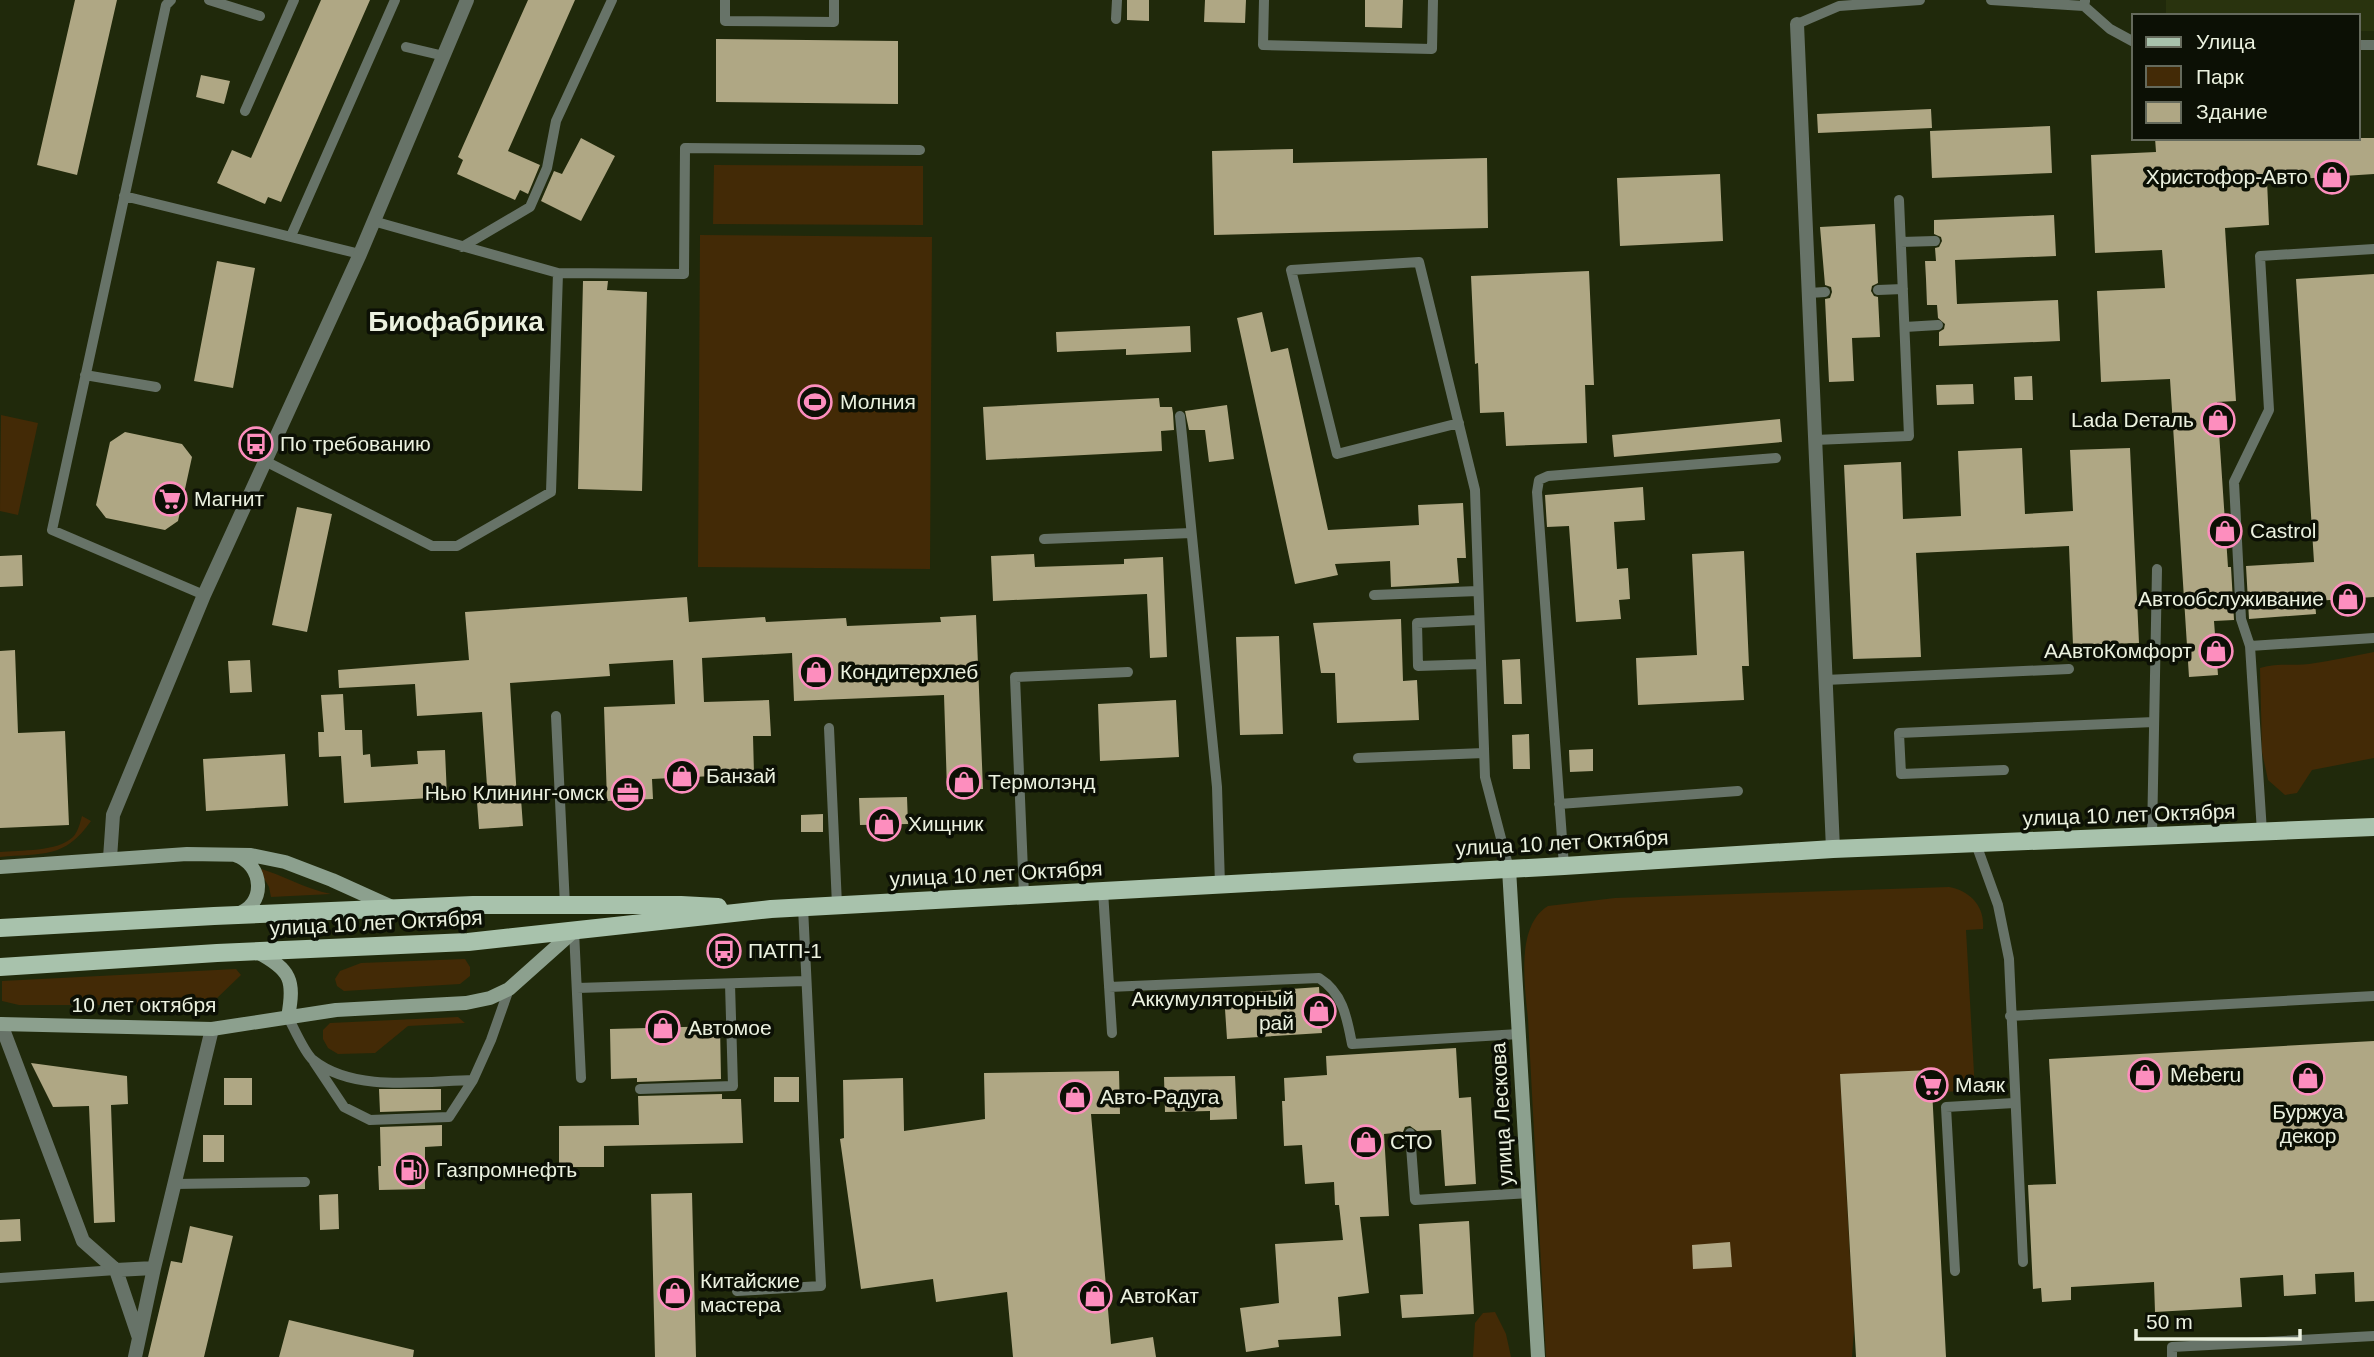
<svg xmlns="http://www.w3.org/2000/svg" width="2374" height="1357" font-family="Arial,sans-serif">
  <rect width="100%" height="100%" fill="#20290b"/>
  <path fill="#29330e" d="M 2166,0 L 2374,0 L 2374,31 L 2358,31 L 2358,16 L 2166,16 Z"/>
  <path fill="#432a06" d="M 714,165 L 923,166 L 923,225 L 713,224 Z
    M 700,235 L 932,237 L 930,569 L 698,567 Z
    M 1,415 L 38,423 L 18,515 L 0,511 Z
    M 2374,652 L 2374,758 L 2312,770 L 2297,793 L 2285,795 L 2268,780 L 2262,752 L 2260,668 C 2276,663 2291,666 2309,664 C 2330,661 2352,656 2374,652 Z
    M 82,816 L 91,821 C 65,859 42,853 0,857 L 0,852 C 19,850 58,852 73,837 C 78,832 80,823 82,816 Z
    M 258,868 C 283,875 305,889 331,894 L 271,897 L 269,887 Z
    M 1949,887 C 1970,891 1985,906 1983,929 L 1966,930 L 1975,1091 L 1932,1092 L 1930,1070 L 1840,1075 L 1854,1330 L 1852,1357 L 1546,1357 L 1528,1019 C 1525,987 1515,926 1548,906 L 1615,898 Z
    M 465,959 L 470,967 L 470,976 L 460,984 L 344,991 L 337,986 L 335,979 L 340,971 L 361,963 Z
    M 236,969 L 241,975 L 216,999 L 199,1005 L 19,1005 L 2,1001 L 2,981 Z
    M 458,1017 L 465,1023 L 408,1026 L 375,1053 L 338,1054 L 328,1048 L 323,1039 L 323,1030 L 330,1023 Z
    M 1495,1312 L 1506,1334 L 1511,1357 L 1473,1357 L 1475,1323 L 1483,1313 Z"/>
  <path fill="#afa784" d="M 75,0 L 117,0 L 77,175 L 37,165 Z
    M 321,0 L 370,0 L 281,202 L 268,197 L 265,204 L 217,183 L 232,150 L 251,158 Z
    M 528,0 L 575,0 L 508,151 L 540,165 L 528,194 L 520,190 L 515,200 L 457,174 L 463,160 L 458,157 Z
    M 1127,0 L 1149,0 L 1149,21 L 1127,20 Z
    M 1205,0 L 1246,0 L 1245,23 L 1204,22 Z
    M 1365,0 L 1403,0 L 1402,28 L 1365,27 Z
    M 716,39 L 898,41 L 898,104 L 716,102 Z
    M 201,75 L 230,81 L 224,104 L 196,97 Z
    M 1931,109 L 1932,128 L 1818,133 L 1817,114 Z
    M 2050,126 L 2052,173 L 1932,178 L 1930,131 Z
    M 581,138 L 615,156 L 581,221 L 541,201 L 554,171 L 562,174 Z
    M 2155,138 L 2374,138 L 2374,174 L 2267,181 L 2269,225 L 2225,228 L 2236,401 L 2217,402 L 2228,567 L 2231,567 L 2234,620 L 2214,621 L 2218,675 L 2189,677 L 2170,379 L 2101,382 L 2097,291 L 2165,288 L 2162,250 L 2095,253 L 2091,155 L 2156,152 Z
    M 1293,149 L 1293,163 L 1487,158 L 1488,228 L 1214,235 L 1212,151 Z
    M 1720,174 L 1723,241 L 1620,246 L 1617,178 Z
    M 2054,215 L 2056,256 L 1955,260 L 1957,304 L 2058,300 L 2060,341 L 1939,346 L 1939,332 L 1944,329 L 1945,324 L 1938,318 L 1937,305 L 1927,305 L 1926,279 L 1925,261 L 1936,261 L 1935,248 L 1939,247 L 1942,241 L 1941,237 L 1934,234 L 1934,220 Z
    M 1875,224 L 1878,283 L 1872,286 L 1871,291 L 1874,296 L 1878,297 L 1880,337 L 1852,338 L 1854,381 L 1829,382 L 1825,299 L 1830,298 L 1832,292 L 1831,287 L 1825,285 L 1820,227 Z
    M 217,261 L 255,268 L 233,388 L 194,381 Z
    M 1589,271 L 1594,385 L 1585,385 L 1587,443 L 1506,446 L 1504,412 L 1480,413 L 1478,363 L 1475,364 L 1471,276 Z
    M 2374,274 L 2374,597 L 2315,601 L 2316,614 L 2249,619 L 2246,566 L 2314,562 L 2296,279 Z
    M 583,281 L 608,281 L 607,290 L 647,292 L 642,491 L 578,489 Z
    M 1262,312 L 1271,352 L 1288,348 L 1328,530 L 1419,525 L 1418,505 L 1463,503 L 1466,558 L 1457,558 L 1459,583 L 1391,587 L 1390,561 L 1335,564 L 1338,575 L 1295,584 L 1237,318 Z
    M 1190,326 L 1191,352 L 1126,355 L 1126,349 L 1057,352 L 1056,332 Z
    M 2032,376 L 2033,400 L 2015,400 L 2014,377 Z
    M 1973,384 L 1974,404 L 1937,405 L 1936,385 Z
    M 1159,398 L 1160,407 L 1172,407 L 1173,413 L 1174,430 L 1161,431 L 1162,451 L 986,460 L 983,407 Z
    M 1227,405 L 1234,459 L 1209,462 L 1205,430 L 1189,430 L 1185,411 Z
    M 1780,419 L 1782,442 L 1614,457 L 1612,435 Z
    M 125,432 L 182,444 L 192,457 L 178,521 L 165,530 L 106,518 L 96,505 L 110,442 Z
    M 2022,448 L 2025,514 L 2073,511 L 2070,450 L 2130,448 L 2139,643 L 2073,645 L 2069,546 L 1916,553 L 1921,657 L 1853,659 L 1844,465 L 1901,462 L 1903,519 L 1961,516 L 1958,451 Z
    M 1643,487 L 1645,520 L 1614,522 L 1617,569 L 1628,568 L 1630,599 L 1619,600 L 1621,619 L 1576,622 L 1569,526 L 1547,527 L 1545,495 Z
    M 297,507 L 332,514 L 307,632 L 272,625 Z
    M 1744,551 L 1749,666 L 1742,666 L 1744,700 L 1638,705 L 1636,658 L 1697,655 L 1692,554 Z
    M 1034,554 L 1035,567 L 1124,564 L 1124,559 L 1163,557 L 1167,657 L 1150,658 L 1147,594 L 993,601 L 991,556 Z
    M 22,555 L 23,586 L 0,587 L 0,556 Z
    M 687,597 L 689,622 L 765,617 L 766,622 L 846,618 L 847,626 L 941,622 L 940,617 L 976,615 L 983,789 L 947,790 L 944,695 L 794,701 L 792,653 L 702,658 L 704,702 L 769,700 L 771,736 L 753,736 L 754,774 L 652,779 L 653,799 L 607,801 L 604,707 L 675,704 L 673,660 L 609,664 L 610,676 L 510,683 L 517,799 L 521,799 L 523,826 L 479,829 L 477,802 L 488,801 L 482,712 L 417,716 L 415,684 L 339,688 L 338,670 L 469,660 L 465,612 Z
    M 1401,619 L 1403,681 L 1417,680 L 1419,720 L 1337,723 L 1335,673 L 1321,673 L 1313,623 Z
    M 1279,636 L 1283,734 L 1240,735 L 1236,637 Z
    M 15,650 L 18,733 L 65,731 L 69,825 L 0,828 L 0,651 Z
    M 1520,659 L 1522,704 L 1504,704 L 1502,660 Z
    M 250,660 L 252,692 L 230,693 L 228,661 Z
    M 343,694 L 345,730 L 362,730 L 363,755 L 370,754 L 371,767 L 418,764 L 417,751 L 445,750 L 447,797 L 344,803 L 341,756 L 319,757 L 318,732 L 324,732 L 321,695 Z
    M 1176,700 L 1179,757 L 1100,761 L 1098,704 Z
    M 1529,734 L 1530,769 L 1513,769 L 1512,735 Z
    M 1593,749 L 1593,771 L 1570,772 L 1569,750 Z
    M 285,754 L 288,806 L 206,811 L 203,759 Z
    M 907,797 L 908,824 L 860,825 L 859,798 Z
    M 823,814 L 823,832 L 801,832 L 801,815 Z
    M 1319,987 L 1322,1033 L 1227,1039 L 1224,994 Z
    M 720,1026 L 721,1079 L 637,1082 L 637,1078 L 611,1079 L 610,1029 Z
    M 2374,1041 L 2374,1301 L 2355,1302 L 2354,1272 L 2315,1274 L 2316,1294 L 2284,1296 L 2283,1275 L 2240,1278 L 2242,1307 L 2155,1312 L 2154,1282 L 2071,1287 L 2071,1300 L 2042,1302 L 2041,1288 L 2033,1289 L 2028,1185 L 2056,1184 L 2049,1059 Z
    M 1456,1048 L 1459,1098 L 1471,1097 L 1476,1184 L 1445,1186 L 1441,1130 L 1417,1131 L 1410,1126 L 1405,1127 L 1403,1132 L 1384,1134 L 1389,1216 L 1360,1217 L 1369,1293 L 1338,1297 L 1341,1336 L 1278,1340 L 1279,1347 L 1246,1352 L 1240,1308 L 1279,1303 L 1275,1244 L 1343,1240 L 1339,1205 L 1335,1205 L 1334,1182 L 1305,1184 L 1302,1145 L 1284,1146 L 1282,1101 L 1285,1101 L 1284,1078 L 1327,1075 L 1326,1056 Z
    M 31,1063 L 127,1076 L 128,1104 L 111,1105 L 115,1222 L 94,1223 L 89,1106 L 53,1107 Z
    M 1931,1070 L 1946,1357 L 1856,1357 L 1840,1074 Z
    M 1119,1071 L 1120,1114 L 1091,1114 L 1111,1344 L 1153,1337 L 1156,1357 L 1013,1357 L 1007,1292 L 936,1302 L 933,1279 L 861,1289 L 840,1139 L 844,1138 L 843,1080 L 903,1078 L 904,1131 L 985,1119 L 984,1073 Z
    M 1235,1076 L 1237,1119 L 1210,1120 L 1210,1111 L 1165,1112 L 1164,1077 Z
    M 774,1077 L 799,1077 L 799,1102 L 774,1102 Z
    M 224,1078 L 252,1078 L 252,1105 L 224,1105 Z
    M 379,1089 L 441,1089 L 441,1110 L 380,1112 Z
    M 722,1094 L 722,1099 L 741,1099 L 743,1143 L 604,1146 L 604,1167 L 559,1167 L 559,1126 L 639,1125 L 638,1096 Z
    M 442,1125 L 442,1146 L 425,1147 L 425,1189 L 379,1190 L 378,1166 L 381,1166 L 380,1127 Z
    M 203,1135 L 224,1135 L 224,1162 L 203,1162 Z
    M 692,1193 L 696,1357 L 655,1357 L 651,1194 Z
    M 338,1194 L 339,1229 L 320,1230 L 319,1195 Z
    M 20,1219 L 21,1241 L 0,1242 L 0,1220 Z
    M 1469,1221 L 1474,1314 L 1402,1318 L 1400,1295 L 1423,1294 L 1419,1224 Z
    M 190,1226 L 233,1236 L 204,1357 L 148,1357 L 171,1261 L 182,1263 Z
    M 1730,1242 L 1732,1267 L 1693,1269 L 1692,1245 Z
    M 289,1320 L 414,1350 L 413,1357 L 279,1357 Z"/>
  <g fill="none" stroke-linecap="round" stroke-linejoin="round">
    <path stroke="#677368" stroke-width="10" d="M 171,0 L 166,5 L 52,530 L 204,595
      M 209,0 L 260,16
      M 725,0 L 725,21 L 834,22 L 834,0
      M 1264,0 L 1263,45 L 1432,49 L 1433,0
      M 1991,0 L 2084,6
      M 2085,1 L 2084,6 L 2110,29 L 2134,42
      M 1116,19 L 1117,0
      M 1797,24 L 1839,6 L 1920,0
      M 2358,45 L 2374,45
      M 406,47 L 444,56
      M 245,111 L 294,0
      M 124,196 L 360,254
      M 291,236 L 395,0
      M 1901,242 L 1935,241
      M 462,247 L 530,207 L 547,168 L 556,121 L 612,0
      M 558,273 L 684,274 L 685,148 L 920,150
      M 1878,290 L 1903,289
      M 1809,293 L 1825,292
      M 1905,327 L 1938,325
      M 85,375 L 156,387
      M 1180,416 L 1217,787 L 1220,885
      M 1459,423 L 1337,454 L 1291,270 L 1419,262 L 1475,490 L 1485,777 L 1509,869
      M 1815,440 L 1909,436 L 1899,200
      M 265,461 L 432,546 L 457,546 L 551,492 L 558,273 L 373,221
      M 1044,539 L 1191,533
      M 1374,595 L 1478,591
      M 1479,620 L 1417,623 L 1418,666 L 1481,664
      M 2250,646 L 2241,619 L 2234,482 L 2269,410 L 2260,256 L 2374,249
      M 1825,680 L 2069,669
      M 556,716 L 565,906
      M 829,728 L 837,905
      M 1358,758 L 1484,753
      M 2004,770 L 1901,774 L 1899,733 L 2154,722
      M 1559,804 L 1738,791
      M 2262,832 L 2250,646 L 2374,638
      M 2152,837 L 2157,569
      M 1976,844 L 1998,905 L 2009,959 L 2023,1262
      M 1564,866 L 1537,492 L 1539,480 L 1548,476 L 1776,458
      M 1103,891 L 1112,1033
      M 1024,895 L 1015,677 L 1128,672
      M 574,931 L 581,1078
      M 1109,987 L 1319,978 C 1343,993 1347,1018 1352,1044 L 1519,1034
      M 577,988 L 806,981
      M 2010,1016 L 2374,996
      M 288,1017 C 294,1028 304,1052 313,1060 C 354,1093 424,1081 473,1080 L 491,1040 L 509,989
      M 314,1062 L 344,1107 L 370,1120 L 449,1117 L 473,1080
      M 640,1089 L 733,1086 L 730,984
      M 1410,1133 L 1415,1200 L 1528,1193
      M 174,1184 L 305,1182
      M 1955,1271 L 1946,1107 L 2014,1103
      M 0,1278 L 116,1270
      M 737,1291 L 821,1286 L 803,907
      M 2172,1357 L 2172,1347 L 2374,1336"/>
    <path stroke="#677368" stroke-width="14" d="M 1797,24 L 1833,849
      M 110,858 L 113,815 L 204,595 L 360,254 L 467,0
      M 1,1024 L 83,1241 L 116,1270 L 139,1338
      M 116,1270 L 154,1268
      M 135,1357 L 154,1268 L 212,1029"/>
    <path stroke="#8ca08e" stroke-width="14" d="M 235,855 C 264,864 267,906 236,914
      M 0,867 L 187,854 L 251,855 L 285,862 L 332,880 L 394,908
      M 1509,869 L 1538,1357
      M 257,952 C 291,970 295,980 288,1017
      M 0,1024 L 212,1029 L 336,1010 L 466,1003 L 490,998 L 509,989 L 574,931"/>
    <path stroke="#a8c2ac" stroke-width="18" d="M 0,928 L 214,916 L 473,905 L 681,905 L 718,907
      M 0,967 L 217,953 L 468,942 L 771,909 L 1564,866 L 1833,849 L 2374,827"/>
  </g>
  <defs>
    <symbol id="shop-ring" viewBox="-11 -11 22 22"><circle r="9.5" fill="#0c1005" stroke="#fd8ebe" stroke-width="1.5"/><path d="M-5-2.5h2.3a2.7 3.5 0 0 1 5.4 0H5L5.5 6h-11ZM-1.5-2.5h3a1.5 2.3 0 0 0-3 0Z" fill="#fd8ebe"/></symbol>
    <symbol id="stadium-ring" viewBox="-11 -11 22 22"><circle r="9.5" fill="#0c1005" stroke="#fd8ebe" stroke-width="1.5"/><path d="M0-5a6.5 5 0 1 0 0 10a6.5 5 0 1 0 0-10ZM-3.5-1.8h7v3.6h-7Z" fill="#fd8ebe"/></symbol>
    <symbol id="bus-ring" viewBox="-11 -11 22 22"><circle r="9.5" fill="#0c1005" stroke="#fd8ebe" stroke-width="1.5"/><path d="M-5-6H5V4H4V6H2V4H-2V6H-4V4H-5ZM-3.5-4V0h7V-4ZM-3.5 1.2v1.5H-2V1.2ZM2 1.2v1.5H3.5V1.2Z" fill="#fd8ebe"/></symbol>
    <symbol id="supermarket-ring" viewBox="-11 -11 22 22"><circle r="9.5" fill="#0c1005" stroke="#fd8ebe" stroke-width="1.5"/><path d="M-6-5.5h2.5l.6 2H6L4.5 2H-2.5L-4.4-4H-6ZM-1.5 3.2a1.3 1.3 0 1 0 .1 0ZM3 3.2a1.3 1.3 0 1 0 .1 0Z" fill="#fd8ebe"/></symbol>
    <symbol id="office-ring" viewBox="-11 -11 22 22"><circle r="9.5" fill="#0c1005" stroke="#fd8ebe" stroke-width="1.5"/><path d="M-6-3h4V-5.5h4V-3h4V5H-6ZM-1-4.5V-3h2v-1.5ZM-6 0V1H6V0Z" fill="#fd8ebe"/></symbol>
    <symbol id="fuel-ring" viewBox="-11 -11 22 22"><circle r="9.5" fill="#0c1005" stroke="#fd8ebe" stroke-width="1.5"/><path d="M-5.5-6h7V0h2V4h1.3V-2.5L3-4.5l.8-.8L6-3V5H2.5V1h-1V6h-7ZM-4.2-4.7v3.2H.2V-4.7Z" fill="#fd8ebe"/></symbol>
  </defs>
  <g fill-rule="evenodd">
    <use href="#shop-ring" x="2313" y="158" width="38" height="38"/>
    <use href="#stadium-ring" x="796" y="383" width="38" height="38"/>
    <use href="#shop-ring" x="2199" y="401" width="38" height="38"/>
    <use href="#bus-ring" x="237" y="425" width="38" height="38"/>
    <use href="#supermarket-ring" x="151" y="480" width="38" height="38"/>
    <use href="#shop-ring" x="2206" y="512" width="38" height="38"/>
    <use href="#shop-ring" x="2329" y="580" width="38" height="38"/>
    <use href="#shop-ring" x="2197" y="632" width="38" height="38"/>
    <use href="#shop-ring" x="797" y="653" width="38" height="38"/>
    <use href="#shop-ring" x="663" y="757" width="38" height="38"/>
    <use href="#shop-ring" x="945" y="763" width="38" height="38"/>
    <use href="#office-ring" x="609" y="774" width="38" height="38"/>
    <use href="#shop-ring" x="865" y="805" width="38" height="38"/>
    <use href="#bus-ring" x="705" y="932" width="38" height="38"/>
    <use href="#shop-ring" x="1300" y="992" width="38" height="38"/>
    <use href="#shop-ring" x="644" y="1009" width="38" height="38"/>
    <use href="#shop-ring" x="2126" y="1056" width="38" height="38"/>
    <use href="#shop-ring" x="2289" y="1059" width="38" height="38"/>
    <use href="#supermarket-ring" x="1912" y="1066" width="38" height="38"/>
    <use href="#shop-ring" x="1056" y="1078" width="38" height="38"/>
    <use href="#shop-ring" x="1347" y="1123" width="38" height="38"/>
    <use href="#fuel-ring" x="392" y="1151" width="38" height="38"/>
    <use href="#shop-ring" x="656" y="1274" width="38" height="38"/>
    <use href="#shop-ring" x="1076" y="1277" width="38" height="38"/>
  </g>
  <g text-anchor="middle" stroke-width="7" stroke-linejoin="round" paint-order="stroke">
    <g font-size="21" fill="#ebf1df" stroke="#0c1005" text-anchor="start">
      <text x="2308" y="184" text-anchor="end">Христофор-Авто</text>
      <text x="840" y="409">Молния</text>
      <text x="2194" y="427" text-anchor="end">Lada Dеталь</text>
      <text x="280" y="451">По требованию</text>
      <text x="194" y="506">Магнит</text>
      <text x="2250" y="538">Castrol</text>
      <text x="2324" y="606" text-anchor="end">Автообслуживание</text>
      <text x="2192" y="658" text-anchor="end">ААвтоКомфорт</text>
      <text x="840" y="679">Кондитерхлеб</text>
      <text x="706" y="783">Банзай</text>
      <text x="988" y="789">Термолэнд</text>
      <text x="604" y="800" text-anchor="end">Нью Клининг-омск</text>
      <text x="908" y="831">Хищник</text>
      <text x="748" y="958">ПАТП-1</text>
      <text x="1294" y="1006" text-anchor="end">Аккумуляторный<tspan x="1294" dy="24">рай</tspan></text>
      <text x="688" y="1035">Автомое</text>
      <text x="2170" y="1082">Meberu</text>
      <text x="1955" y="1092">Маяк</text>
      <text x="1100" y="1104">Авто-Радуга</text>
      <text x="2308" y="1119" text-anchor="middle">Буржуа<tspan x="2308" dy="24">декор</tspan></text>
      <text x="1390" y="1149">СТО</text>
      <text x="436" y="1177">Газпромнефть</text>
      <text x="700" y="1288">Китайские<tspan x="700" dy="24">мастера</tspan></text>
      <text x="1120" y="1303">АвтоКат</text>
    </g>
    <g font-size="21" fill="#ebf1df" stroke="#0c1005">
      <text transform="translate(2129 815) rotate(-2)" y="7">улица 10 лет Октября</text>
      <text transform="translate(1562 843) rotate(-3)" y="7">улица 10 лет Октября</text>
      <text transform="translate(996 874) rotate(-3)" y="7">улица 10 лет Октября</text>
      <text transform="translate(376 923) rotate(-3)" y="7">улица 10 лет Октября</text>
      <text x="144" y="1012">10 лет октября</text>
      <text transform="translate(1502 1114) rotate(-93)" y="7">улица Лескова</text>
    </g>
    <g font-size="28" font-weight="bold" fill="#ebf1df" stroke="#0c1005">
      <text x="456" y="331">Биофабрика</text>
    </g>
  </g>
  <rect x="2132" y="14" width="228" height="126" fill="#0c1005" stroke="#656a5c" stroke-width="2"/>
  <rect x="2146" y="37" width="35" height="10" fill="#a8c2ac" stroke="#656a5c" stroke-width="2"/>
  <text x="2196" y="49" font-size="21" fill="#ebf1df">Улица</text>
  <rect x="2146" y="66" width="35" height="21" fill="#432a06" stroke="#656a5c" stroke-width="2"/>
  <text x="2196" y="84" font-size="21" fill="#ebf1df">Парк</text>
  <rect x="2146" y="102" width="35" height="21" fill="#afa784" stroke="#656a5c" stroke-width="2"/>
  <text x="2196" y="119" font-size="21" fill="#ebf1df">Здание</text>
  <path d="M2136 1329v10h164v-10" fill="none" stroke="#ebf1df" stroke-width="3.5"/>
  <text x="2146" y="1329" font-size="21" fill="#ebf1df" stroke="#0c1005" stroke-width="5" paint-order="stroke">50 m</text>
</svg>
